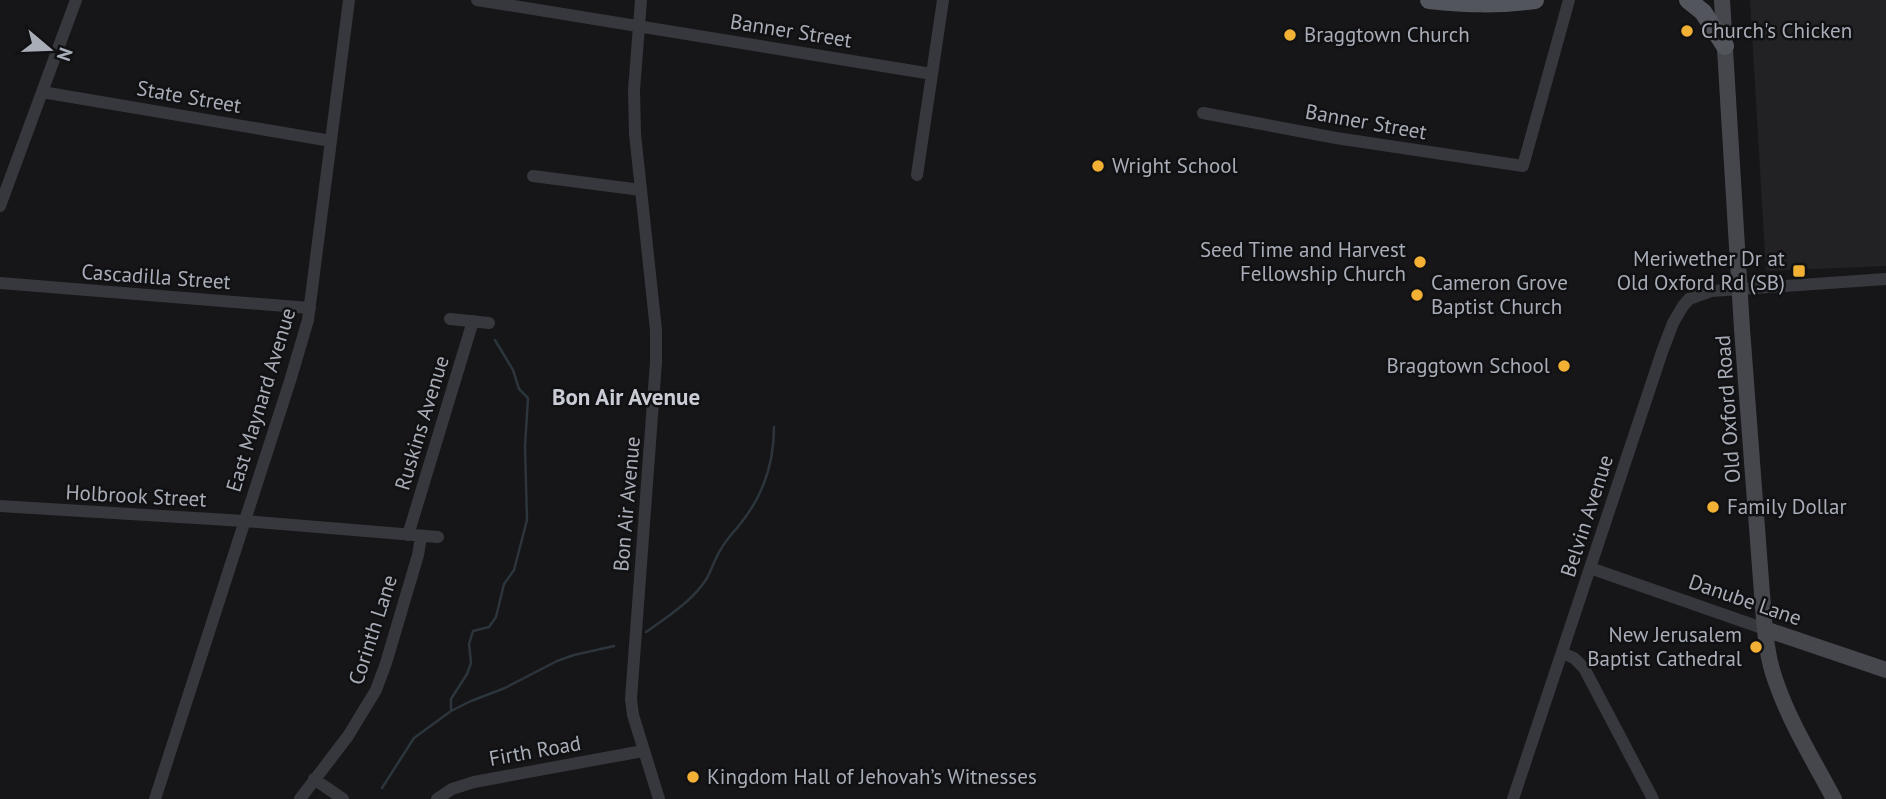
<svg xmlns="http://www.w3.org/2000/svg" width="1886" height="799" font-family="'PT Sans',sans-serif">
  <rect width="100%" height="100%" fill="#161618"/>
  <path fill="#222225" d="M 1750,0 L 1886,0 L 1886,266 L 1766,271 Z"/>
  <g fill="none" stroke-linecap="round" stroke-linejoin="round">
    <path stroke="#2c353c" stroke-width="2.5" d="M 646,632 C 667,617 693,601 707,578 C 712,569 715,558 721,549 C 727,538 737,529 744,519 C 765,491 774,461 774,427
      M 451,711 L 451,699 L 467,674 L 471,663 L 469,644 L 473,631 L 489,627 L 496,617 L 504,584 L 514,570 L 527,520 L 525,446 L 528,398 L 519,389 L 513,370 L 495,340
      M 382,788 L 414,738 L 451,711 L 471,701 L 505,688 L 557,661 L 574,655 L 614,646"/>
    <path stroke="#37383d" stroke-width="12" d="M 477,0 L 932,74
      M 641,0 L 634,90 L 635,134 L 656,330 L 656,362 L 631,699 L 633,715 L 659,799
      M 42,92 L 331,141
      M 1203,113 L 1336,138 L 1523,166 L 1569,0
      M 917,175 L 943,0
      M 533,176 L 641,190
      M 0,206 L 76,0
      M 0,283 L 310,308
      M 450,319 L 489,323
      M 0,506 L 244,521 L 438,537
      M 408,535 L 473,321
      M 1590,568 L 1765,629
      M 1562,653 L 1574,658 L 1584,668 L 1653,799
      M 314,779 L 343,799
      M 155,799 L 290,381 L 308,320 L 349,0
      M 300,799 L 348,736 L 376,690 L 386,663 L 418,555 L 421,537
      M 437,799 L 452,789 L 474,782 L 643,751
      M 1513,799 L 1662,352 L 1673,323 L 1683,306 L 1689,299 L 1711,291 L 1886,279"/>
    <path stroke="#45474d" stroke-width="16" d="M 1722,0 L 1742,329 L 1763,607 C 1765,633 1767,658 1776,682 C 1790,723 1814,761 1834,799
      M 1765,629 L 1886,670"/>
    <path stroke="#53555c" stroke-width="18" d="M 1429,0 C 1467,4 1497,5 1535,0
      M 1688,0 L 1703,12 L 1725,46"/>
  </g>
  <g fill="#f2b134" stroke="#111113" stroke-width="2.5">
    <circle cx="1687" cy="31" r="7"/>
    <circle cx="1290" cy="35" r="7"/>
    <circle cx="1098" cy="166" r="7"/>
    <circle cx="1420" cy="262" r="7"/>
    <rect x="1792" y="264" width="14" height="14" rx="3.5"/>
    <circle cx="1417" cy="295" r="7"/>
    <circle cx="1564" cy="366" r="7"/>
    <circle cx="1713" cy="507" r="7"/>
    <circle cx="1756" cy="647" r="7"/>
    <circle cx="693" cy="777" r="7"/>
  </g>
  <g text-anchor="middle" stroke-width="5" stroke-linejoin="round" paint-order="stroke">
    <g font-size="21" fill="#a8adb8" stroke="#111113">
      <text transform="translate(791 31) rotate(9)" y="7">Banner Street</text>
      <text transform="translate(189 97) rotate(10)" y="7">State Street</text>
      <text transform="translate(1366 122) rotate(10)" y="7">Banner Street</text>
      <text transform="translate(156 277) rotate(4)" y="7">Cascadilla Street</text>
      <text transform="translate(261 400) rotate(-73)" y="7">East Maynard Avenue</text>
      <text transform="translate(1728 409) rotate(-94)" y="7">Old Oxford Road</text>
      <text transform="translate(422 423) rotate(-73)" y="7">Ruskins Avenue</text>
      <text transform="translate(136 496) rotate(3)" y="7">Holbrook Street</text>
      <text transform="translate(627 504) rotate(-85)" y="7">Bon Air Avenue</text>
      <text transform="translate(1587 516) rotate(-72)" y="7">Belvin Avenue</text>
      <text transform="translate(1745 600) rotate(19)" y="7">Danube Lane</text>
      <text transform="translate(373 630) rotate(-72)" y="7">Corinth Lane</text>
      <text transform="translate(535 751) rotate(-10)" y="7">Firth Road</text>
    </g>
    <g font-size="21" fill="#a8adb8" stroke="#111113" text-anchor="start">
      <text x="1701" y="38">Church's Chicken</text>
      <text x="1304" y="42">Braggtown Church</text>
      <text x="1112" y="173">Wright School</text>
      <text x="1406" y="257" text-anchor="end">Seed Time and Harvest<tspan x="1406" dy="24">Fellowship Church</tspan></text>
      <text x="1785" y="266" text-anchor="end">Meriwether Dr at<tspan x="1785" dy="24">Old Oxford Rd (SB)</tspan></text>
      <text x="1431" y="290">Cameron Grove<tspan x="1431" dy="24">Baptist Church</tspan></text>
      <text x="1550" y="373" text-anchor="end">Braggtown School</text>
      <text x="1727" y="514">Family Dollar</text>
      <text x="1742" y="642" text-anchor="end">New Jerusalem<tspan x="1742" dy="24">Baptist Cathedral</tspan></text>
      <text x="707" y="784">Kingdom Hall of Jehovah’s Witnesses</text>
    </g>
    <g font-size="23" font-weight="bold" fill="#c9ccd4" stroke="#111113">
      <text x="626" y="405">Bon Air Avenue</text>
    </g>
  </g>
  <g transform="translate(49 49) rotate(109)" stroke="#111113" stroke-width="5" paint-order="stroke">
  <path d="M0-5L12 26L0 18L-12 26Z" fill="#a8adb8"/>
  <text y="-10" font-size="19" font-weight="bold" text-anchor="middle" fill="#a8adb8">N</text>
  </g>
</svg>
